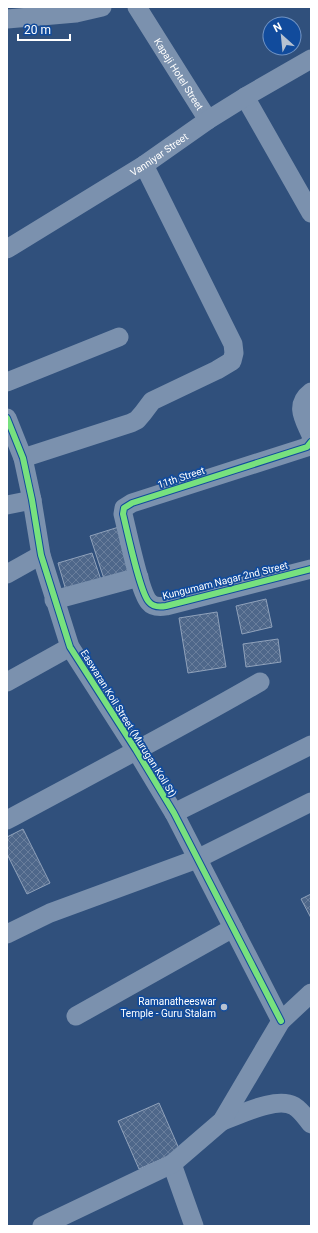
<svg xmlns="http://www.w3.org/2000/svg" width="318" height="1233" font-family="Roboto,sans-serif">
  <defs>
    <pattern id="building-cross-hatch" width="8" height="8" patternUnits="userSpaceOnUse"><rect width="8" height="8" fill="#4e678a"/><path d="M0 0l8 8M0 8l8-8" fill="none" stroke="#697e9c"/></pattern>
  </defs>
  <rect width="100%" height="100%" fill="#30507c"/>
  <path fill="url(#building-cross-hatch)" stroke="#90a2bb" d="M 122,526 L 136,572 L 105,582 L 90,536 Z
    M 92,553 L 102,583 L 67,594 L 58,563 Z
    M 266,599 L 272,627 L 242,634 L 236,606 Z
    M 217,612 L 226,667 L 188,673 L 179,618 Z
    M 278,639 L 281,662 L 246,667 L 243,644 Z
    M 23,829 L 50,883 L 27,894 L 7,854 L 7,837 Z
    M 311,894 L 311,918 L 301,899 Z
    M 159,1103 L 180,1151 L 139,1169 L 118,1121 Z"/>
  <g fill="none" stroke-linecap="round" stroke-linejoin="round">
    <g stroke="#7b91ae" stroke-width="19">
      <path id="s1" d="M 137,7 L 208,120"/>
      <path d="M 7,19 L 76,13 L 102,7"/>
      <path d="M 245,97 L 311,213"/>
      <path id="s2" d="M 7,249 L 144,165 L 208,120 L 245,97 L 311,59"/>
      <path d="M 7,382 L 119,337"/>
      <path d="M 311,392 C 294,405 304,419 311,435"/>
      <path d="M 7,418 L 23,458 L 32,500 L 41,555 L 70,647 L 136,750 L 174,813 L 281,1021"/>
      <path d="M 311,442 L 307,447 L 132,503 L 124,508 L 123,514 C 127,530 140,593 149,602 C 153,607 160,607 166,606 L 311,569"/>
      <path d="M 23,458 L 131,423 L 137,420 L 143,413 L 152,401 L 217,370 L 232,361 L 234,353 L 233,344 L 144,165"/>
      <path d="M 7,505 L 32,500"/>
      <path d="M 7,574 L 41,555"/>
      <path d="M 54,600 L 139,577"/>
      <path d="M 7,682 L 70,647"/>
      <path d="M 174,813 L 311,745"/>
      <path d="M 7,820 C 92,774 177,730 260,682"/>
      <path d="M 7,934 L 50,913 L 197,859 L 311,802"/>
      <path d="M 76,1016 L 233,928"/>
      <path d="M 222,1121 C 240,1115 276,1096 294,1106 C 302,1111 306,1118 311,1124"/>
      <path d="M 172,1164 L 194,1226"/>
      <path d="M 42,1226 L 172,1164 L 222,1121 L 281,1021 L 311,993"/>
    </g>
    <defs>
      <path id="cycleway" d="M 7,418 L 23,458 L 32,500 L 41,555 L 70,647 L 136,750 L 174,813 L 281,1021
        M 311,442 L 307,447 L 132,503 L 124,508 L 123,514 C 127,530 140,593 149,602 C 153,607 160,607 166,606 L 311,569"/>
    </defs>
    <use href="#cycleway" stroke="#114b9c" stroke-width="8"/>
    <use href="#cycleway" stroke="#77e17e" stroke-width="6"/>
  </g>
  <circle fill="#b7c2d1" stroke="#114b9c" stroke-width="1.5" cx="224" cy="1007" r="4"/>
  <g text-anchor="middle" stroke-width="3.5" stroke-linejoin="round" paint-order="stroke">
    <g font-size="10" fill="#fff" stroke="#114b9c">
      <text dy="4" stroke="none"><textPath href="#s1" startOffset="79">Kapaji Hotel Street</textPath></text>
      <text dy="4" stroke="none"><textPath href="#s2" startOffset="179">Vanniyar Street</textPath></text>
      <text transform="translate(181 477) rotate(-18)" y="4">11th Street</text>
      <text transform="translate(225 580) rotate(-14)" y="4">Kungumam Nagar 2nd Street</text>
      <text transform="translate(129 723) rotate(58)" y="4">Easwaran Koil Street (Murugan Koil St)</text>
    </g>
    <g font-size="10" fill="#fff" stroke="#114b9c" text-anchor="end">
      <text x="216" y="1005">Ramanatheeswar<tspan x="216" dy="12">Temple - Guru Stalam</tspan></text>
    </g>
  </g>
  <rect width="318" height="1233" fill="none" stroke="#ffffff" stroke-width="16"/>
  <g transform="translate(282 36) rotate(333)"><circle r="19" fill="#114b9c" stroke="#7093c4"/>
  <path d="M0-3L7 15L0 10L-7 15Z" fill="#b7c2d1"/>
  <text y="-6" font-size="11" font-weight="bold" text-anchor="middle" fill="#ffffff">N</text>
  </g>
  <path d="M18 34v6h52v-6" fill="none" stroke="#ffffff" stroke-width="2"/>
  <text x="24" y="34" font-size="12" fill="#ffffff" stroke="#114b9c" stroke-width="3" paint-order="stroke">20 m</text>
</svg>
